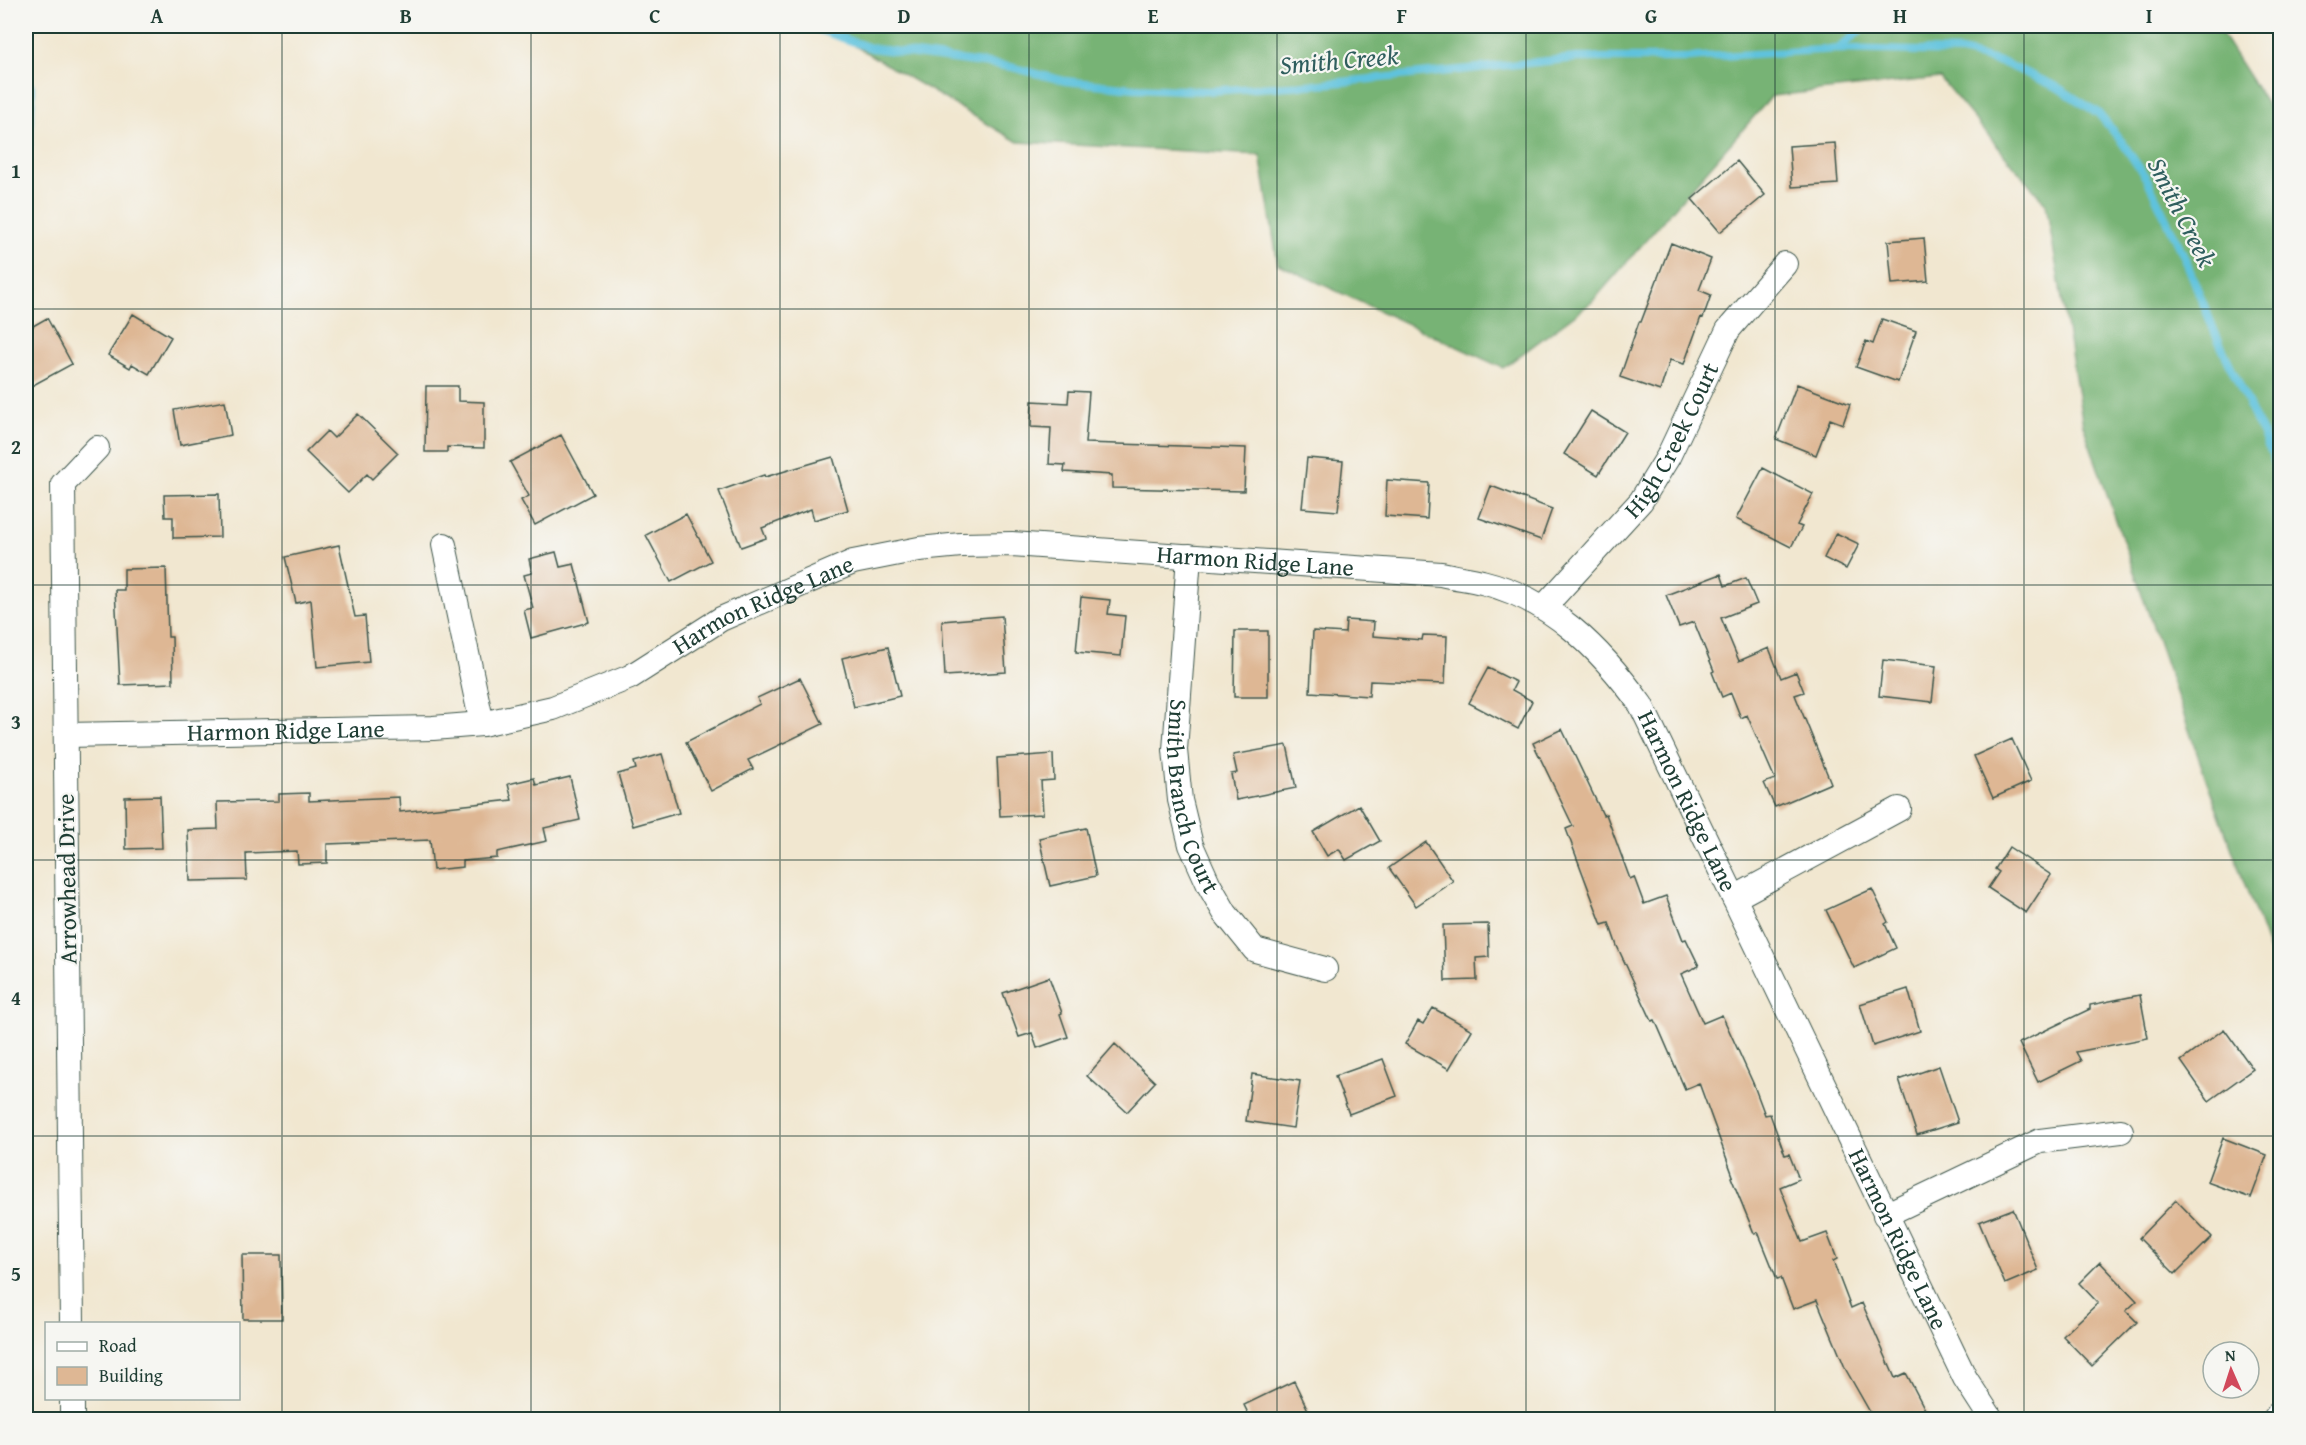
<svg xmlns="http://www.w3.org/2000/svg" width="2306" height="1445" font-family="'Gentium Book Plus',serif">
  <rect width="100%" height="100%" fill="#f6f6f2"/>
  <filter id="ink" filterUnits="userSpaceOnUse"><feTurbulence type="fractalNoise" baseFrequency=".0167" numOctaves="2"/><feDisplacementMap in="SourceGraphic" scale="12" xChannelSelector="R" yChannelSelector="G"/><feConvolveMatrix kernelMatrix="1 2 1 2 8 2 1 2 1" color-interpolation-filters="sRGB"/></filter>
  <filter id="wash" filterUnits="userSpaceOnUse"><feTurbulence type="fractalNoise" baseFrequency=".008" numOctaves="4" result="noise"/><feDisplacementMap in="SourceGraphic" scale="24" xChannelSelector="R" yChannelSelector="G"/><feGaussianBlur stdDeviation="1.35" result="paint"/><feColorMatrix in="noise" values="0 0 0 0 0 0 0 0 0 0 0 0 0 0 0 0 0 1.4 0 .05"/><feComposite in="paint" operator="in"/></filter>
  <g filter="url(#wash)">
    <rect width="100%" height="100%" fill="#f1e7d0"/>
    <path fill="#77b374" stroke="#4b7854" stroke-width="1.5" d="M 821,26 L 2217,26 L 2280,125 L 2280,980 L 2205,776 L 2083,425 L 2046,204 L 1940,78 L 1772,96 L 1592,302 L 1503,368 L 1278,264 L 1260,155 L 1018,142 Z"/>
    <g fill="none" stroke-linecap="round" stroke-linejoin="round">
      <path stroke="#5fc2dd" stroke-width="8" d="M 808,26 L 871,48 L 1011,67 L 1065,81 L 1134,88 L 1207,91 L 1322,84 L 1577,58 L 1684,58 L 1838,49 L 1961,52 L 2004,63 L 2057,87 L 2098,113 L 2122,142 L 2148,181 L 2184,256 L 2216,335 L 2271,452 L 2280,484
        M 1838,49 L 1865,26
        M 26,78 L 32,90 L 29,143 L 26,154"/>
    </g>
    <g id="blocks">
      <path fill="#deb794" d="M 1835,143 L 1838,184 L 1792,187 L 1789,146 Z
        M 1737,161 L 1765,195 L 1720,232 L 1692,199 Z
        M 1924,238 L 1928,281 L 1892,284 L 1888,241 Z
        M 1671,243 L 1711,259 L 1699,290 L 1711,295 L 1703,318 L 1701,317 L 1684,364 L 1670,360 L 1660,391 L 1620,377 L 1639,322 L 1641,322 Z
        M 133,314 L 171,337 L 149,374 L 132,364 L 130,368 L 108,355 Z
        M 47,318 L 72,364 L 26,389 L 26,330 Z
        M 1882,319 L 1916,331 L 1898,382 L 1856,367 L 1866,341 L 1873,344 Z
        M 1797,384 L 1850,404 L 1843,424 L 1830,419 L 1816,455 L 1776,439 Z
        M 426,386 L 458,386 L 458,401 L 484,402 L 484,448 L 447,447 L 447,452 L 425,452 Z
        M 1069,391 L 1089,392 L 1085,443 L 1246,448 L 1244,491 L 1112,488 L 1112,475 L 1064,472 L 1065,465 L 1049,464 L 1051,428 L 1031,427 L 1032,401 L 1068,403 Z
        M 225,401 L 231,435 L 180,445 L 174,410 Z
        M 1591,411 L 1625,432 L 1598,475 L 1564,454 Z
        M 358,414 L 398,453 L 372,479 L 367,474 L 348,493 L 306,452 L 327,431 L 334,438 Z
        M 561,435 L 593,494 L 535,525 L 521,500 L 529,496 L 510,462 Z
        M 833,457 L 848,510 L 814,520 L 811,509 L 762,528 L 766,538 L 741,547 L 719,491 L 764,475 L 765,477 Z
        M 1307,458 L 1343,461 L 1338,511 L 1302,508 Z
        M 1763,468 L 1813,494 L 1797,525 L 1802,527 L 1791,547 L 1736,519 Z
        M 1387,480 L 1429,483 L 1427,519 L 1385,516 Z
        M 1491,486 L 1552,509 L 1541,540 L 1479,518 Z
        M 219,494 L 220,537 L 173,538 L 173,517 L 165,517 L 164,495 Z
        M 686,514 L 711,561 L 671,582 L 646,535 Z
        M 1836,533 L 1859,544 L 1846,569 L 1824,558 Z
        M 339,545 L 355,617 L 365,616 L 369,662 L 317,667 L 311,600 L 296,603 L 285,557 Z
        M 556,552 L 560,567 L 574,564 L 589,622 L 531,638 L 524,610 L 533,608 L 524,575 L 532,573 L 529,559 Z
        M 166,568 L 168,637 L 172,637 L 173,683 L 120,685 L 115,590 L 124,590 L 124,569 Z
        M 1721,574 L 1725,586 L 1746,578 L 1757,604 L 1721,618 L 1739,661 L 1769,648 L 1781,678 L 1796,672 L 1804,692 L 1795,695 L 1831,783 L 1775,807 L 1764,783 L 1775,779 L 1747,715 L 1741,718 L 1731,693 L 1722,697 L 1712,672 L 1714,671 L 1694,622 L 1679,627 L 1666,595 Z
        M 1081,597 L 1110,600 L 1108,614 L 1125,616 L 1121,656 L 1076,652 Z
        M 1002,616 L 1006,672 L 945,676 L 942,621 Z
        M 1346,620 L 1374,622 L 1373,636 L 1422,640 L 1423,635 L 1447,636 L 1445,684 L 1370,681 L 1369,696 L 1310,692 L 1313,631 L 1345,633 Z
        M 1235,631 L 1268,631 L 1268,697 L 1234,697 Z
        M 888,647 L 900,696 L 854,707 L 842,658 Z
        M 1883,660 L 1936,666 L 1932,702 L 1879,696 Z
        M 1488,668 L 1516,682 L 1512,690 L 1532,701 L 1518,729 L 1469,703 Z
        M 800,678 L 823,724 L 748,760 L 753,769 L 711,791 L 686,742 L 760,704 L 757,698 Z
        M 1562,729 L 1603,815 L 1606,814 L 1630,879 L 1634,877 L 1644,904 L 1666,896 L 1683,940 L 1686,939 L 1699,966 L 1681,974 L 1703,1023 L 1722,1015 L 1753,1083 L 1765,1115 L 1770,1114 L 1785,1155 L 1789,1154 L 1799,1179 L 1780,1187 L 1802,1242 L 1827,1233 L 1837,1259 L 1833,1261 L 1851,1308 L 1862,1303 L 1895,1378 L 1906,1373 L 1930,1419 L 1874,1419 L 1846,1370 L 1817,1300 L 1793,1309 L 1781,1278 L 1777,1279 L 1758,1232 L 1754,1233 L 1731,1177 L 1733,1176 L 1699,1083 L 1685,1089 L 1655,1020 L 1652,1021 L 1617,946 L 1609,923 L 1602,925 L 1566,829 L 1573,826 L 1533,743 Z
        M 2012,739 L 2031,781 L 1993,798 L 1974,756 Z
        M 1287,745 L 1296,788 L 1236,800 L 1231,774 L 1237,773 L 1233,755 Z
        M 662,754 L 679,813 L 633,826 L 618,774 L 636,769 L 634,762 Z
        M 1053,754 L 1054,780 L 1041,781 L 1043,814 L 1000,816 L 997,758 Z
        M 570,777 L 580,820 L 544,828 L 547,841 L 497,852 L 497,858 L 463,861 L 463,867 L 433,870 L 430,840 L 327,844 L 327,863 L 298,864 L 297,851 L 246,853 L 247,880 L 190,881 L 188,830 L 218,829 L 217,802 L 279,801 L 279,794 L 309,793 L 309,801 L 399,797 L 400,812 L 512,800 L 508,784 L 534,778 L 536,785 Z
        M 160,796 L 162,848 L 126,849 L 125,797 Z
        M 1359,805 L 1380,841 L 1346,860 L 1339,849 L 1327,856 L 1313,832 Z
        M 1086,828 L 1096,876 L 1050,886 L 1039,838 Z
        M 1426,842 L 1453,881 L 1416,906 L 1389,868 Z
        M 2009,847 L 2051,875 L 2026,913 L 1988,888 L 1999,872 L 1995,869 Z
        M 1872,889 L 1888,922 L 1885,924 L 1896,948 L 1854,968 L 1826,910 Z
        M 1488,924 L 1489,957 L 1476,958 L 1477,980 L 1445,981 L 1443,925 Z
        M 1049,977 L 1062,1013 L 1060,1014 L 1068,1037 L 1037,1048 L 1032,1033 L 1019,1037 L 1003,993 Z
        M 1908,989 L 1920,1031 L 1873,1046 L 1860,1004 Z
        M 2140,995 L 2148,1038 L 2076,1052 L 2081,1061 L 2038,1082 L 2019,1043 L 2090,1009 L 2090,1005 Z
        M 1433,1008 L 1472,1030 L 1449,1069 L 1405,1044 L 1418,1021 L 1423,1024 Z
        M 2224,1029 L 2253,1069 L 2209,1101 L 2181,1061 Z
        M 1115,1044 L 1155,1082 L 1127,1112 L 1087,1076 Z
        M 1383,1059 L 1397,1096 L 1349,1114 L 1335,1076 Z
        M 1939,1066 L 1958,1122 L 1917,1135 L 1899,1080 Z
        M 1252,1074 L 1300,1081 L 1293,1128 L 1246,1121 Z
        M 2223,1138 L 2267,1155 L 2251,1198 L 2207,1182 Z
        M 2176,1200 L 2212,1237 L 2175,1274 L 2139,1238 Z
        M 2013,1209 L 2038,1270 L 2005,1284 L 1979,1222 Z
        M 242,1255 L 281,1255 L 282,1319 L 243,1319 Z
        M 2100,1262 L 2137,1301 L 2126,1311 L 2137,1322 L 2092,1366 L 2063,1336 L 2098,1303 L 2079,1283 Z
        M 1294,1381 L 1310,1414 L 1298,1419 L 1251,1419 L 1244,1405 Z"/>
    </g>
  </g>
  <g filter="url(#ink)">
    <use href="#blocks" fill-opacity="0" stroke="#3e564b" stroke-width="1.5"/>
    <g fill="none" stroke-linecap="round" stroke-linejoin="round">
      <defs>
        <g id="minor">
          <path d="M 444,545 L 482,724"/>
          <path id="s1" d="M 1189,556 L 1175,750 L 1180,800 L 1191,845 L 1209,885 L 1225,913 L 1255,950 L 1325,969"/>
          <path id="s2" d="M 1544,607 L 1641,501 L 1668,457 L 1728,330 L 1785,264"/>
          <path id="s3" d="M 66,735 L 433,728 L 482,724 L 553,708 L 630,677 L 721,619 L 853,562 L 919,549 L 961,545 L 1012,544 L 1441,574 C 1454,577 1468,579 1482,582 C 1551,599 1601,649 1641,705 L 1965,1378 L 1992,1420"/>
          <path d="M 1734,898 L 1899,809"/>
          <path d="M 1885,1215 L 2040,1141 L 2121,1131"/>
          <path d="M 72,1324 L 63,484 L 97,448"/>
          <path d="M 72,1398 L 72,1420"/>
          <path d="M 2274,1420 L 2280,1412"/>
        </g>
      </defs>
      <use href="#minor" stroke="#3e564b" stroke-width="26"/>
      <use href="#minor" stroke="#fff" stroke-width="24"/>
    </g>
  </g>
  <path fill="none" stroke="#1f3d34" stroke-width="1.5" stroke-opacity="0.55" d="M 282,26 L 282,1420M 531,26 L 531,1420M 780,26 L 780,1420M 1029,26 L 1029,1420M 1277,26 L 1277,1420M 1526,26 L 1526,1420M 1775,26 L 1775,1420M 2024,26 L 2024,1420M 26,309 L 2280,309M 26,585 L 2280,585M 26,860 L 2280,860M 26,1136 L 2280,1136"/>
  <g text-anchor="middle" stroke-width="4.5" stroke-linejoin="round" paint-order="stroke">
    <g font-size="24" fill="#1f3d34" stroke="#f6f6f2">
      <text dy="8" stroke="none"><textPath href="#s2" startOffset="212">High Creek Court</textPath></text>
      <text dy="8" stroke="none"><textPath href="#s3" startOffset="1228">Harmon Ridge Lane</textPath></text>
      <text dy="8" stroke="none"><textPath href="#s3" startOffset="724">Harmon Ridge Lane</textPath></text>
      <text dy="8" stroke="none"><textPath href="#s3" startOffset="220">Harmon Ridge Lane</textPath></text>
      <text dy="8" stroke="none"><textPath href="#s1" startOffset="243">Smith Branch Court</textPath></text>
      <text dy="8" stroke="none"><textPath href="#s3" startOffset="1768">Harmon Ridge Lane</textPath></text>
      <text transform="translate(67 879) rotate(-91)" y="8">Arrowhead Drive</text>
      <text dy="8" stroke="none"><textPath href="#s3" startOffset="2254">Harmon Ridge Lane</textPath></text>
    </g>
    <g font-size="26" font-style="italic" fill="#2f5e5e" stroke="#f6f6f2">
      <text transform="translate(1339 60) rotate(-5)" y="9">Smith Creek</text>
      <text transform="translate(2182 212) rotate(63)" y="9">Smith Creek</text>
    </g>
  </g>
  <rect width="2306" height="1445" fill="none" stroke="#f6f6f2" stroke-width="66"/>
  <rect x="45" y="1322" width="195" height="78" fill="#f6f6f2" stroke="#a0aca6" stroke-width="1.5"/>
  <rect x="57" y="1342" width="30" height="9" fill="#ffffff" stroke="#a0aca6" stroke-width="1.5"/>
  <text x="99" y="1352" font-size="18" fill="#1f3d34">Road</text>
  <rect x="57" y="1367" width="30" height="18" fill="#deb794" stroke="#a0aca6" stroke-width="1.5"/>
  <text x="99" y="1382" font-size="18" fill="#1f3d34">Building</text>
  <g transform="translate(2231 1370) rotate(357)"><circle r="28" fill="#f6f6f2" stroke="#a0aca6" stroke-width="1.5"/>
  <path d="M0-4.5L10 22L0 15L-10 22Z" fill="#d1495b"/>
  <text y="-9" font-size="16" font-weight="bold" text-anchor="middle" fill="#1f3d34">N</text>
  </g>
  <rect x="33" y="33" width="2240" height="1379" fill="none" stroke="#1f3d34" stroke-width="2"/>
  <g font-size="20" text-anchor="middle" font-weight="bold" fill="#1f3d34">
    <text x="157" y="23">A</text>
    <text x="406" y="23">B</text>
    <text x="655" y="23">C</text>
    <text x="904" y="23">D</text>
    <text x="1153" y="23">E</text>
    <text x="1402" y="23">F</text>
    <text x="1651" y="23">G</text>
    <text x="1900" y="23">H</text>
    <text x="2149" y="23">I</text>
    <text x="16" y="178">1</text>
    <text x="16" y="454">2</text>
    <text x="16" y="729">3</text>
    <text x="16" y="1005">4</text>
    <text x="16" y="1281">5</text>
  </g>
</svg>
